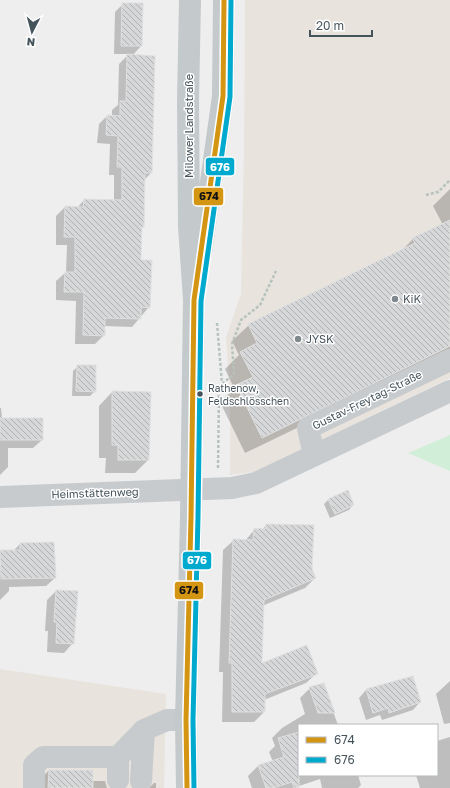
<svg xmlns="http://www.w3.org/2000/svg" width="450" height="788" font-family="'Golos Text',sans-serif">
  <defs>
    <pattern id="building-back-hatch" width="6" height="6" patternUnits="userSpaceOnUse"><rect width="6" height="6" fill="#d6d7d8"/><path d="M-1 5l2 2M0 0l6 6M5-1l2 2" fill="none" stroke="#afb1b2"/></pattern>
  </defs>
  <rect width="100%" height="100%" fill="#efeeee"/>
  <path fill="#e8e3dd" d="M 245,0 L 450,0 L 450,378 L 254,472 L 230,475 L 230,394 L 226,337 L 241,294 L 244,150 Z
    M 0,669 L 166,694 L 164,788 L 0,788 Z"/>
  <path fill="#d1efd8" d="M 450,435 L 450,471 L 408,453 Z"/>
  <path fill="#0003" d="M 123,4 L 142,4 L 141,46 L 132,56 L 151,173 L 144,180 L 140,261 L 149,307 L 132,327 L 104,326 L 104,335 L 95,344 L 75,344 L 76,301 L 56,300 L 56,281 L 65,273 L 66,273 L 67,245 L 56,245 L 56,216 L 65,207 L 77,208 L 84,200 L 114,201 L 114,175 L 109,175 L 110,144 L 97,143 L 99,124 L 107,116 L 112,116 L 112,110 L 118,105 L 119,64 L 129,54 L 114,54 L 115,12 Z
    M 450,189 L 450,354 L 245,453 L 220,402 L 234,388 L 225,369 L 239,355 L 232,341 L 249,325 L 401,251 L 413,239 L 443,225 L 433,206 Z
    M 78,366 L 95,391 L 90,396 L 72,396 L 73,371 Z
    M 112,392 L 148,460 L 135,473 L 105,473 L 106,458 L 99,458 L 99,406 Z
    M 0,408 L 1,408 L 2,418 L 42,440 L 33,448 L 8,448 L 8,467 L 0,475 Z
    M 329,499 L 353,505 L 349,510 L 330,518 L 324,504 Z
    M 266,525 L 311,569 L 315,578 L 305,588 L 262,606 L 260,664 L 317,673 L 306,683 L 264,700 L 264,712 L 254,722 L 222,722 L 223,672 L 219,672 L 223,550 L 234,540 L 245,541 L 255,529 L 262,530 Z
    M 20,544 L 55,578 L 46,586 L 9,587 L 9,591 L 0,600 L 0,551 L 13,551 Z
    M 56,591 L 73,643 L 64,653 L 47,652 L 48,631 L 45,631 L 47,600 Z
    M 412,677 L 420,702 L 413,710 L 382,720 L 380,715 L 366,720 L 359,698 L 366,690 Z
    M 450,681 L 450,723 L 444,724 L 436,694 Z
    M 323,684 L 338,725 L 299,725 L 299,775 L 358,775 L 361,785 L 358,788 L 322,788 L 320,779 L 293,788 L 252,788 L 248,776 L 258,766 L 273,762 L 269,752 L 275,746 L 272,738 L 282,728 L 305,714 L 300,698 L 310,688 Z
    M 450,737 L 450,788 L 420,788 L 416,775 L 437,775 L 437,741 Z
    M 49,770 L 92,781 L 105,781 L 107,788 L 40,788 L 41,779 Z
    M 154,783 L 156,783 L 156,788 L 149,788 Z"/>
  <path fill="url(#building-back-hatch)" stroke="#e0e0e1" d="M 122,3 L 143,3 L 142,46 L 121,46 Z
    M 127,54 L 155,56 L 152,173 L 145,173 L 144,227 L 142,227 L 141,260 L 152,260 L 150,308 L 141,307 L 141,319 L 105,318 L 105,336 L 83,335 L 84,292 L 64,292 L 65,272 L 75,272 L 75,237 L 64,237 L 65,206 L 83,207 L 84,199 L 122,200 L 122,167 L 117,167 L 118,136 L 106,135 L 107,115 L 120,116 L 120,101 L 126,101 Z
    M 450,220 L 450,346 L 262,438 L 236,385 L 253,377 L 240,352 L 257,343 L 248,324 L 415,243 L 412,238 Z
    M 77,365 L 96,365 L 96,392 L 76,391 Z
    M 112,391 L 151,392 L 149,460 L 118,460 L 118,445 L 112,445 Z
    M 0,418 L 43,418 L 43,440 L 0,440 Z
    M 348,490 L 354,505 L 335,514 L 328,499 Z
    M 266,524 L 314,525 L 312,569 L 316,578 L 264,600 L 262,663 L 307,645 L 318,674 L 265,694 L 265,712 L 232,712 L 232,663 L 229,663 L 233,539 L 253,540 L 254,528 L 265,529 Z
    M 54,542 L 56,578 L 1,579 L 0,550 L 20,550 L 20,543 Z
    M 56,590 L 78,591 L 74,644 L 56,643 L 57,622 L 54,622 Z
    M 413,676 L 421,702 L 389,713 L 388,708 L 373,713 L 366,689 Z
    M 324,683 L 335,713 L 318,713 L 309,687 Z
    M 299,732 L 299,788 L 294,788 L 292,782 L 273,788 L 266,788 L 258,765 L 284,757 L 278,738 Z
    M 49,770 L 93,770 L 93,788 L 48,788 Z"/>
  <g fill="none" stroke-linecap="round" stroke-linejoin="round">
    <path stroke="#b6c3bd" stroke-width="2.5" stroke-dasharray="3 2" stroke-linecap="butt" d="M 426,195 L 438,192 L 450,180
      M 217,323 L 222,384
      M 218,468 L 219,391 L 222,384 L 234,374 L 232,344 L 241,320 L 260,305 L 276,271"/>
    <path stroke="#c8cbcd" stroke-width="22" d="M 314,455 L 308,428 L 450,360
      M 0,497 L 232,488 L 256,483 L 450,391
      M 118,780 L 118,757
      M 141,781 L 144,730
      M 34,788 L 34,765 L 43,757 L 118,757 L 144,730 L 167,720 L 186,720"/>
    <path stroke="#c4c9cb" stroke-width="22" d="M 201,253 L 223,96 L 224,0
      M 187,788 L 186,720 L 191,517 L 194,300 L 189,226 L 188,100 L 190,0"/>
    <defs>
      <path id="bus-1" d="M 187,788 L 186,720 L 191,517 L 194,300 L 223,96 L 224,0"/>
      <path id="bus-2" d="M 194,788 L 193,720 L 198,517 L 201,301 L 230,97 L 231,0"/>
    </defs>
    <use href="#bus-1" stroke="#fff" stroke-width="8"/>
    <use href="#bus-2" stroke="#fff" stroke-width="8"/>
    <use href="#bus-1" stroke="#d39512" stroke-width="5"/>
    <use href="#bus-2" stroke="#00a9ce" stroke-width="5"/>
  </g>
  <g fill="#80898e" stroke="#fff" stroke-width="1.5">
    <circle cx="395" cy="299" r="4"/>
    <circle cx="298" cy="339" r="4"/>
  </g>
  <circle fill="#45535b" stroke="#fff" stroke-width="1.5" cx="200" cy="394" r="3.5"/>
  <g text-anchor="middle" stroke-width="3" stroke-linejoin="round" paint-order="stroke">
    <g font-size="10" fill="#45535b" stroke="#fff" text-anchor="start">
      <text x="208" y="392">Rathenow,<tspan x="208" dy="13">Feldschlösschen</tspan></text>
    </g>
    <g font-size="11" fill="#45535b" stroke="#fff">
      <text transform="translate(189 126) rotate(-90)" y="4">Milower Landstraße</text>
      <text transform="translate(367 400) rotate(-26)" y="4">Gustav-Freytag-Straße</text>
      <text transform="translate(95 493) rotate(-2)" y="4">Heimstättenweg</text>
    </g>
    <g font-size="11" fill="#45535b" stroke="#fff" text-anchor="start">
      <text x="403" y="303">KiK</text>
      <text x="306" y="343">JYSK</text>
    </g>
  </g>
  <g stroke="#fff" stroke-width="1.5">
    <rect x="205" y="157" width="30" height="19" rx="4" fill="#00a9ce"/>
    <rect x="193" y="187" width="31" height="19" rx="4" fill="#d39512"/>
    <rect x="182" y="551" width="30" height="19" rx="4" fill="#00a9ce"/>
    <rect x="174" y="581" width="30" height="19" rx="4" fill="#d39512"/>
  </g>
  <g font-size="11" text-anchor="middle" font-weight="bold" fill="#fff">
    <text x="220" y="171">676</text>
    <text x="197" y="564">676</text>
  </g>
  <g font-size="11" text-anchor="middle" font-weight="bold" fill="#111">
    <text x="209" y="200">674</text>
    <text x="189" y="594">674</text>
  </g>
  <rect x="298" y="724" width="140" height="52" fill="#ffffff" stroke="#b5babd"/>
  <rect x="306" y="737" width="20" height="6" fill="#d39512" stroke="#b5babd"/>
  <text x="334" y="744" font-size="12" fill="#45535b">674</text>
  <rect x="306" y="757" width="20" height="6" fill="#00a9ce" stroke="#b5babd"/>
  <text x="334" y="764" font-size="12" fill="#45535b">676</text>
  <g transform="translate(32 32) rotate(186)" stroke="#ffffff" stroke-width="3" paint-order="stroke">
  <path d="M0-3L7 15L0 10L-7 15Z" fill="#45535b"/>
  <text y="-6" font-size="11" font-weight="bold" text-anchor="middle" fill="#45535b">N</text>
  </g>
  <path d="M310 30v6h62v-6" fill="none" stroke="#45535b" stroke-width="2"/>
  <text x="316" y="30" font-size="12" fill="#45535b" stroke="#ffffff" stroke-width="3" paint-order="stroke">20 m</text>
</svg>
